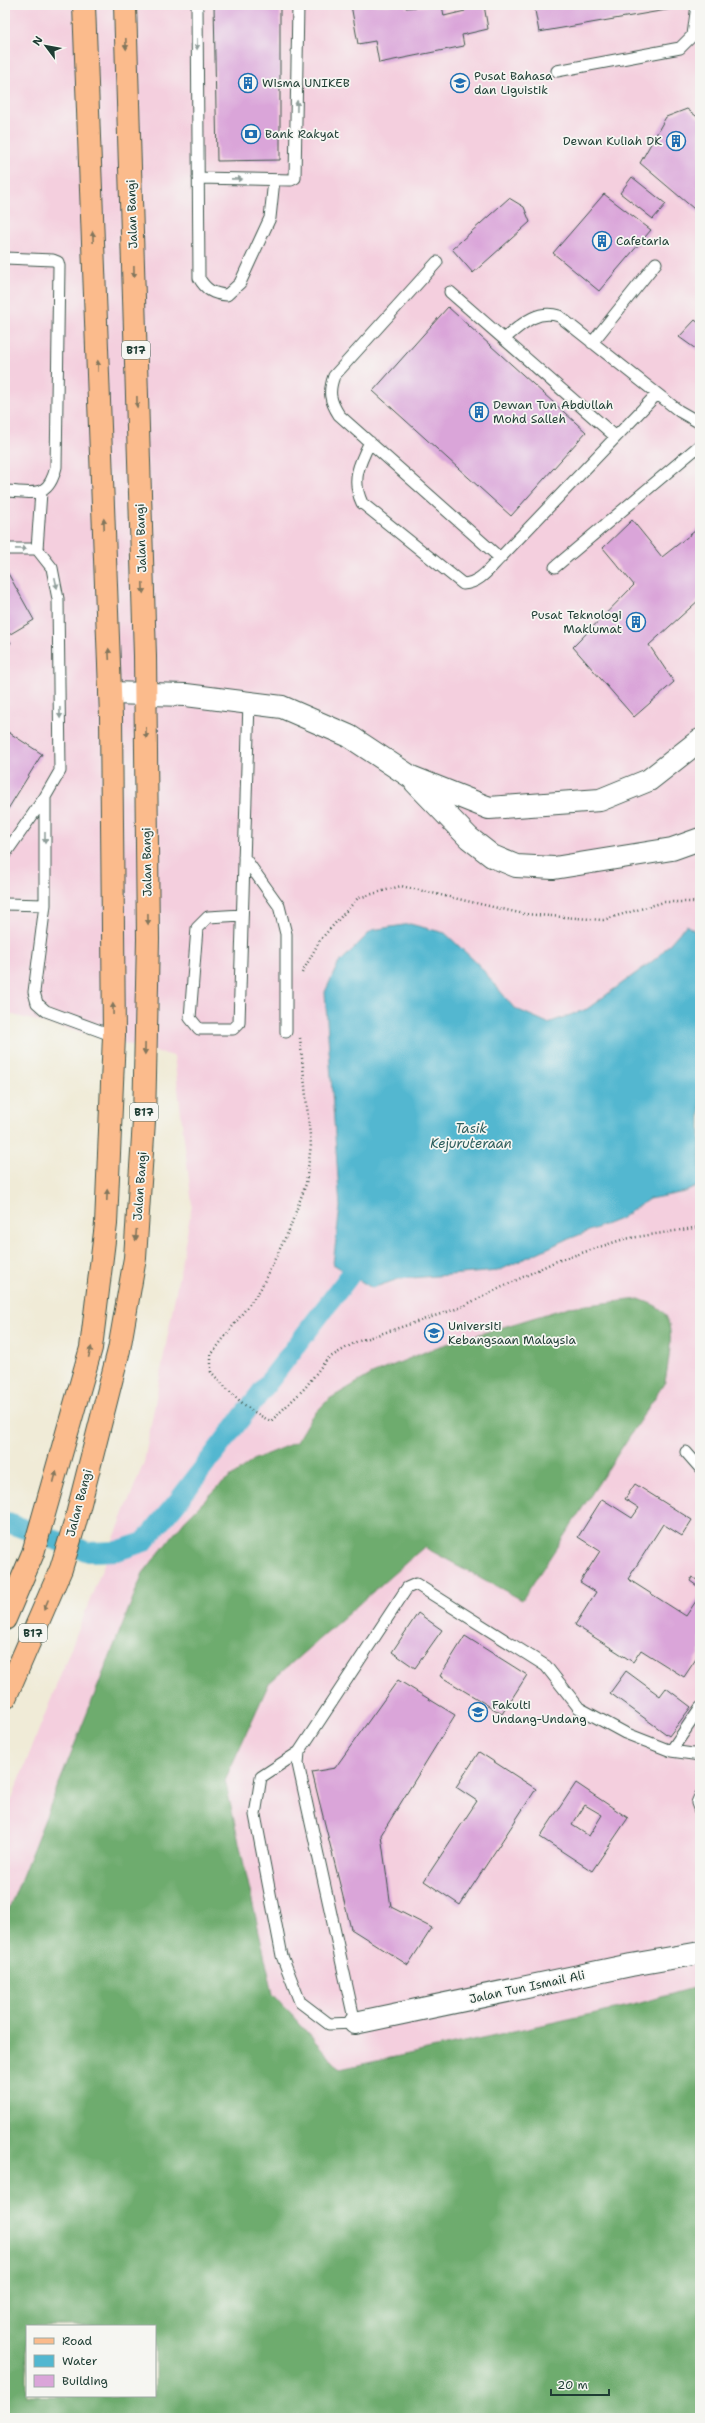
<svg xmlns="http://www.w3.org/2000/svg" width="705" height="2423" font-family="'Shantell Sans',sans-serif">
  <rect width="100%" height="100%" fill="#f6f6f2"/>
  <filter id="ink" filterUnits="userSpaceOnUse"><feTurbulence type="fractalNoise" baseFrequency=".025" numOctaves="2"/><feDisplacementMap in="SourceGraphic" scale="8" xChannelSelector="R" yChannelSelector="G"/><feConvolveMatrix kernelMatrix="1 2 1 2 8 2 1 2 1" color-interpolation-filters="sRGB"/></filter>
  <filter id="wash" filterUnits="userSpaceOnUse"><feTurbulence type="fractalNoise" baseFrequency=".012" numOctaves="4" result="noise"/><feDisplacementMap in="SourceGraphic" scale="16" xChannelSelector="R" yChannelSelector="G"/><feGaussianBlur stdDeviation="0.9" result="paint"/><feColorMatrix in="noise" values="0 0 0 0 0 0 0 0 0 0 0 0 0 0 0 0 0 1.4 0 .05"/><feComposite in="paint" operator="in"/></filter>
  <g filter="url(#wash)">
    <rect width="100%" height="100%" fill="#f0ebd7"/>
    <path fill="#f4cfde" fill-rule="evenodd" d="M 5,5 L 700,5 L 700,2418 L 5,2418 L 5,1816 L 144,1462 L 192,1205 L 174,1056 L 5,1013 ZM 27,2326 L 155,2326 L 155,2396 L 27,2396 Z"/>
    <path fill="#6eac6e" stroke="#467451" fill-rule="evenodd" d="M 639,1299 C 646,1302 654,1304 659,1308 C 678,1320 668,1363 665,1382 L 522,1600 L 424,1547 L 269,1683 L 225,1780 L 273,1994 L 340,2069 L 637,2004 L 700,1986 L 700,2418 L 5,2418 L 5,1919 L 143,1573 L 185,1520 L 219,1486 L 255,1459 L 296,1442 L 311,1417 L 329,1399 L 372,1374 L 437,1347 L 569,1307 ZM 27,2326 L 155,2326 L 155,2396 L 27,2396 Z"/>
    <path fill="#52b7d0" stroke="#387a82" d="M 410,924 L 445,933 L 479,965 L 514,1008 L 548,1023 L 587,1009 L 658,957 L 686,925 L 695,931 L 700,948 L 700,1185 L 685,1192 L 649,1199 L 620,1219 L 561,1242 L 498,1271 L 399,1279 L 372,1288 L 333,1264 L 340,1207 L 325,992 L 338,964 L 372,930 Z"/>
    <g fill="none" stroke-linecap="round" stroke-linejoin="round">
      <path stroke="#52b7d0" stroke-width="20" d="M 5,1522 L 89,1552 L 117,1551 L 144,1542 L 178,1501 L 351,1274"/>
    </g>
    <g id="blocks">
      <path fill="#daa5d9" fill-rule="evenodd" d="M 214,5 L 280,5 L 280,160 L 217,161 Z
        M 351,5 L 405,5 L 406,8 L 442,5 L 444,16 L 465,11 L 464,5 L 484,5 L 488,29 L 462,35 L 464,46 L 379,63 L 375,41 L 358,44 Z
        M 534,5 L 671,5 L 672,9 L 539,32 Z
        M 687,109 L 700,119 L 700,214 L 640,163 L 666,117 Z
        M 632,177 L 666,204 L 653,219 L 620,193 Z
        M 604,194 L 651,230 L 599,291 L 553,253 Z
        M 509,198 L 524,207 L 530,222 L 473,273 L 452,249 Z
        M 448,307 L 586,432 L 511,516 L 373,391 Z
        M 695,320 L 700,324 L 700,352 L 679,337 Z
        M 632,520 L 662,557 L 700,527 L 700,599 L 649,645 L 674,682 L 634,717 L 573,647 L 634,585 L 603,548 Z
        M 5,568 L 34,620 L 7,636 L 11,643 L 5,646 Z
        M 5,730 L 42,754 L 8,809 L 5,807 Z
        M 635,1484 L 692,1520 L 682,1536 L 663,1524 L 628,1579 L 686,1616 L 700,1595 L 700,1653 L 684,1677 L 641,1650 L 633,1662 L 575,1625 L 596,1592 L 580,1582 L 600,1551 L 578,1537 L 602,1499 L 632,1518 L 639,1508 L 625,1499 Z
        M 692,1577 L 700,1582 L 700,1588 L 690,1581 Z
        M 418,1613 L 442,1630 L 415,1668 L 392,1652 Z
        M 465,1636 L 527,1675 L 502,1714 L 440,1676 Z
        M 626,1671 L 660,1696 L 666,1688 L 691,1707 L 669,1736 L 610,1693 Z
        M 398,1680 L 455,1715 L 381,1835 L 391,1907 L 432,1928 L 408,1965 L 351,1929 L 312,1772 L 335,1768 Z
        M 479,1752 L 536,1789 L 460,1905 L 424,1881 L 477,1801 L 456,1787 Z
        M 576,1783 L 628,1818 L 592,1871 L 540,1837 ZM 585,1805 L 602,1815 L 589,1836 L 572,1825 Z"/>
    </g>
  </g>
  <g filter="url(#ink)">
    <use href="#blocks" fill-opacity="0" stroke="#3e574c" stroke-width="1"/>
    <g fill="none" stroke-linecap="round" stroke-linejoin="round">
      <defs>
        <path id="service" d="M 197,5 L 199,278 C 206,290 213,294 227,295 L 240,283 L 270,218 L 274,180
          M 557,71 L 680,48 L 693,35 L 697,5
          M 198,178 L 291,180 L 295,178 L 298,5
          M 5,258 L 53,260 L 58,262 L 59,266 L 56,467 C 48,500 34,492 5,491
          M 437,262 L 334,376 C 328,392 330,401 339,415 L 500,558 L 657,394
          M 450,292 L 616,437
          M 504,339 C 521,325 536,309 559,316 L 679,411 L 700,423
          M 592,343 L 656,263
          M 370,442 C 359,464 351,480 362,503 L 463,584 C 480,583 489,569 500,558
          M 41,492 L 37,549 L 52,568 L 58,599 L 60,771 L 45,797 L 45,905 L 34,992 L 37,1003 L 46,1011 L 114,1036
          M 5,549 L 37,549
          M 555,567 L 700,445
          M 5,854 L 45,797
          M 244,857 L 279,906 L 286,934 L 286,1032
          M 5,904 L 45,905
          M 242,915 L 208,917 L 197,928 L 190,1018 L 199,1029 L 233,1029 L 239,1023 L 249,702
          M 686,1452 L 700,1468
          M 671,1751 L 700,1708
          M 299,1752 L 298,1764 L 355,2023 L 329,2024 L 300,2002 L 282,1956 L 255,1815 L 261,1777 L 299,1752 L 407,1588 L 416,1584 L 546,1666 L 579,1708 L 625,1733 L 671,1751 L 700,1755
          M 700,1796 L 697,1803 L 700,1811"/>
        <path id="minor" d="M 110,693 L 186,695 L 282,707 L 349,736 L 411,777 L 489,808 L 600,800 L 649,780 L 700,740
          M 415,782 L 469,838 L 492,856 L 516,866 L 554,868 L 672,849 L 700,839
          M 355,2023 L 631,1965 L 700,1953"/>
        <path id="primary" d="M 5,1619 L 33,1553 L 91,1348 L 106,1224 L 114,1036 L 111,717 L 84,5
          M 5,1698 L 61,1569 L 75,1523 L 119,1350 L 135,1258 L 144,1121 L 148,939 L 145,656 L 125,5"/>
      </defs>
      <use href="#service" stroke="#3e574c" stroke-width="13"/>
      <use href="#minor" stroke="#3e574c" stroke-width="24"/>
      <use href="#primary" stroke="#3e574c" stroke-width="24"/>
      <path stroke="#3e574c" stroke-width="2.5" stroke-dasharray="1 3" stroke-linecap="butt" d="M 302,973 L 320,940 L 358,898 L 401,886 L 524,914 L 603,920 L 664,902 L 700,902
        M 300,1038 L 311,1145 L 306,1184 L 289,1230 L 260,1290 L 211,1355 L 211,1372 C 229,1391 247,1411 271,1421 L 305,1388 L 327,1359 L 356,1342 L 459,1308 L 554,1262 L 624,1239 L 700,1227"/>
      <use href="#service" stroke="#fff" stroke-width="11"/>
      <use href="#minor" stroke="#fff" stroke-width="22"/>
      <use href="#primary" stroke="#fbbb8c" stroke-width="22"/>
    </g>
    <defs><path id="oneway-solid" d="M-6-.8H1V-3.2L6.5 0L1 3.2V.8H-6Z"/></defs>
    <g fill="#82765c">
      <use href="#oneway-solid" transform="translate(126 44) rotate(88)"/>
      <use href="#oneway-solid" transform="translate(93 237) rotate(-92)"/>
      <use href="#oneway-solid" transform="translate(134 272) rotate(89)"/>
      <use href="#oneway-solid" transform="translate(98 366) rotate(-92)"/>
      <use href="#oneway-solid" transform="translate(137 402) rotate(89)"/>
      <use href="#oneway-solid" transform="translate(104 524) rotate(-92)"/>
      <use href="#oneway-solid" transform="translate(143 588) rotate(88)"/>
      <use href="#oneway-solid" transform="translate(109 654) rotate(-93)"/>
      <use href="#oneway-solid" transform="translate(146 733) rotate(89)"/>
      <use href="#oneway-solid" transform="translate(148 919) rotate(89)"/>
      <use href="#oneway-solid" transform="translate(113 1009) rotate(-91)"/>
      <use href="#oneway-solid" transform="translate(145 1049) rotate(91)"/>
      <use href="#oneway-solid" transform="translate(107 1195) rotate(-88)"/>
      <use href="#oneway-solid" transform="translate(136 1235) rotate(94)"/>
      <use href="#oneway-solid" transform="translate(90 1352) rotate(-75)"/>
      <use href="#oneway-solid" transform="translate(55 1477) rotate(-75)"/>
      <use href="#oneway-solid" transform="translate(46 1605) rotate(113)"/>
    </g>
    <g fill="#8f9e9a">
      <use href="#oneway-solid" transform="translate(197 44) rotate(89)"/>
      <use href="#oneway-solid" transform="translate(297 106) rotate(-89)"/>
      <use href="#oneway-solid" transform="translate(237 179) rotate(1)"/>
      <use href="#oneway-solid" transform="translate(21 549) rotate(1)"/>
      <use href="#oneway-solid" transform="translate(56 583) rotate(78)"/>
      <use href="#oneway-solid" transform="translate(60 713) rotate(89)"/>
      <use href="#oneway-solid" transform="translate(45 838) rotate(90)"/>
    </g>
  </g>
  <defs>
    <symbol id="building-ring" viewBox="-11 -11 22 22"><circle r="9.5" fill="#f6f6f2" stroke="#1f6fb2" stroke-width="1.5"/><path d="M-4-6H4V6H1V3H-1V6H-4ZM-2.5-4.3h1.7v1.8h-1.7ZM.8-4.3h1.7v1.8H.8ZM-2.5-1h1.7V.8h-1.7ZM.8-1h1.7V.8H.8Z" fill="#1f6fb2"/></symbol>
    <symbol id="university-ring" viewBox="-11 -11 22 22"><circle r="9.5" fill="#f6f6f2" stroke="#1f6fb2" stroke-width="1.5"/><path d="M0-5L7-2L0 1L-7-2ZM-4 1L0 2.5L4 1V4Q0 6-4 4Z" fill="#1f6fb2"/></symbol>
    <symbol id="bank-ring" viewBox="-11 -11 22 22"><circle r="9.5" fill="#f6f6f2" stroke="#1f6fb2" stroke-width="1.5"/><path d="M-6-4H6V4H-6ZM0-2.3a2.3 2.3 0 1 0 0 4.6a2.3 2.3 0 1 0 0-4.6Z" fill="#1f6fb2"/></symbol>
  </defs>
  <g fill-rule="evenodd">
    <use href="#building-ring" x="237" y="72" width="22" height="22"/>
    <use href="#university-ring" x="449" y="72" width="22" height="22"/>
    <use href="#bank-ring" x="240" y="123" width="22" height="22"/>
    <use href="#building-ring" x="665" y="130" width="22" height="22"/>
    <use href="#building-ring" x="591" y="230" width="22" height="22"/>
    <use href="#building-ring" x="468" y="401" width="22" height="22"/>
    <use href="#building-ring" x="625" y="611" width="22" height="22"/>
    <use href="#university-ring" x="423" y="1322" width="22" height="22"/>
    <use href="#university-ring" x="467" y="1701" width="22" height="22"/>
  </g>
  <g text-anchor="middle" stroke-width="3.5" stroke-linejoin="round" paint-order="stroke">
    <g fill="#f6f6f2" stroke="#60746d" stroke-width="1">
      <rect x="122" y="341" width="28" height="18" rx="3"/>
      <rect x="130" y="1103" width="28" height="18" rx="3"/>
      <rect x="19" y="1624" width="28" height="18" rx="3"/>
    </g>
    <g font-size="11" font-weight="bold" fill="#1f3d34">
      <text x="136" y="354">B17</text>
      <text x="144" y="1116">B17</text>
      <text x="33" y="1637">B17</text>
    </g>
    <g font-size="12" fill="#1f3d34" stroke="#f6f6f2" text-anchor="start">
      <text x="474" y="80">Pusat Bahasa<tspan x="474" dy="14">dan Liguistik</tspan></text>
      <text x="262" y="87">Wisma UNIKEB</text>
      <text x="265" y="138">Bank Rakyat</text>
      <text x="662" y="145" text-anchor="end">Dewan Kuliah DK</text>
      <text x="616" y="245">Cafetaria</text>
      <text x="493" y="409">Dewan Tun Abdullah<tspan x="493" dy="14">Mohd Salleh</tspan></text>
      <text x="622" y="619" text-anchor="end">Pusat Teknologi<tspan x="622" dy="14">Maklumat</tspan></text>
      <text x="448" y="1330">Universiti<tspan x="448" dy="14">Kebangsaan Malaysia</tspan></text>
      <text x="492" y="1709">Fakulti<tspan x="492" dy="14">Undang-Undang</tspan></text>
    </g>
    <g font-size="12" fill="#1f3d34" stroke="#f6f6f2">
      <text transform="translate(132 214) rotate(-92)" y="4">Jalan Bangi</text>
      <text transform="translate(141 538) rotate(-92)" y="4">Jalan Bangi</text>
      <text transform="translate(147 862) rotate(-91)" y="4">Jalan Bangi</text>
      <text transform="translate(140 1186) rotate(-86)" y="4">Jalan Bangi</text>
      <text transform="translate(79 1503) rotate(-75)" y="4">Jalan Bangi</text>
      <text transform="translate(527 1987) rotate(-12)" y="4">Jalan Tun Ismail Ali</text>
    </g>
    <g font-size="13" font-style="italic" fill="#2c5c5b" stroke="#f6f6f2">
      <text x="471" y="1133">Tasik<tspan x="471" dy="15">Kejuruteraan</tspan></text>
    </g>
  </g>
  <rect width="705" height="2423" fill="none" stroke="#f6f6f2" stroke-width="20"/>
  <rect x="26" y="2325" width="130" height="72" fill="#f6f6f2" stroke="#a0aca6"/>
  <rect x="34" y="2338" width="20" height="6" fill="#fbbb8c" stroke="#a0aca6"/>
  <text x="62" y="2345" font-size="12" fill="#1f3d34">Road</text>
  <rect x="34" y="2355" width="20" height="12" fill="#52b7d0" stroke="#a0aca6"/>
  <text x="62" y="2365" font-size="12" fill="#1f3d34">Water</text>
  <rect x="34" y="2375" width="20" height="12" fill="#daa5d9" stroke="#a0aca6"/>
  <text x="62" y="2385" font-size="12" fill="#1f3d34">Building</text>
  <g transform="translate(46 46) rotate(302)" stroke="#f6f6f2" stroke-width="3" paint-order="stroke">
  <path d="M0-3L7 15L0 10L-7 15Z" fill="#1f3d34"/>
  <text y="-6" font-size="11" font-weight="bold" text-anchor="middle" fill="#1f3d34">N</text>
  </g>
  <path d="M551 2389v6h58v-6" fill="none" stroke="#1f3d34" stroke-width="2"/>
  <text x="557" y="2389" font-size="12" fill="#1f3d34" stroke="#f6f6f2" stroke-width="3" paint-order="stroke">20 m</text>
</svg>
